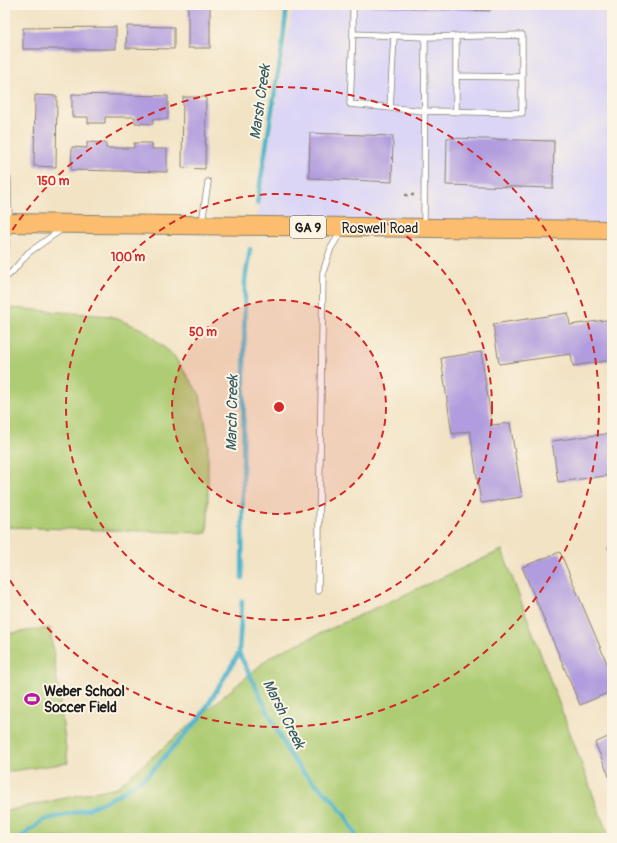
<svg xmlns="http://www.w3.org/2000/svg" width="617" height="843" font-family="Pangolin,sans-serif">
  <rect width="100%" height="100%" fill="#fcf5e5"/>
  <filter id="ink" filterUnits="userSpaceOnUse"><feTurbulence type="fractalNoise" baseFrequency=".025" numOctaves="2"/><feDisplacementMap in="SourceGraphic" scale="8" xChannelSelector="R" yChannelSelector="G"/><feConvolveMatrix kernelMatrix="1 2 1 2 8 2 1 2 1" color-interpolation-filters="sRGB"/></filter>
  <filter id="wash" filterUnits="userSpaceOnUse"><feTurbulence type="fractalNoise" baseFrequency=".012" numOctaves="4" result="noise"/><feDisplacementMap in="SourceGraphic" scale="16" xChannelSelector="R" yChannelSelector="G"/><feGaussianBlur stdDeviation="0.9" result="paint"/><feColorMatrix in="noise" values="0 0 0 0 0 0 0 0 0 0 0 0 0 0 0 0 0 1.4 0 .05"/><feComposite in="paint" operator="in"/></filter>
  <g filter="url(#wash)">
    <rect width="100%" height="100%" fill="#f2e3c5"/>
    <path fill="#dcd6f6" d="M 293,5 L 612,5 L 612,231 L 387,237 L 257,217 Z"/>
    <path fill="#aecc73" stroke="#657448" d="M 12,308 L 110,316 L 144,330 L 174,356 L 200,395 L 208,438 L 208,517 L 207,533 L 5,527 L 5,316 Z
      M 502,550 L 609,838 L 5,838 L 5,811 L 117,787 L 271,656 Z
      M 50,628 L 68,763 L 5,772 L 5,634 Z"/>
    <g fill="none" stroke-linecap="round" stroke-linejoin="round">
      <path stroke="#4eb4cc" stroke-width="4.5" d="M 257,203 L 282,48 L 287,5
        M 242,578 L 245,280 L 250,249
        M 239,653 L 289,754 L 302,771 L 333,800 L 346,817 L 357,838
        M 20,838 L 44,820 L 88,809 L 116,796 L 148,775 L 200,718 L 239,653 L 242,601"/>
    </g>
    <g id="blocks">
      <path fill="#b09cde" d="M 188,5 L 210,5 L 210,48 L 188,48 Z
        M 371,5 L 490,5 L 490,11 L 371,6 Z
        M 127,26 L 174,27 L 174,49 L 126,48 Z
        M 116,27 L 116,49 L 23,49 L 23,28 Z
        M 72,94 L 168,96 L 168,119 L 153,119 L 153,124 L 135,123 L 135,117 L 105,117 L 105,123 L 88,123 L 88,117 L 72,117 Z
        M 35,95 L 57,96 L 56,167 L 34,166 Z
        M 183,97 L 206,97 L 205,169 L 182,168 Z
        M 310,133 L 393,136 L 392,182 L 309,178 Z
        M 447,138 L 554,141 L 553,188 L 446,185 Z
        M 87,142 L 106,143 L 106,148 L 134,148 L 134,143 L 152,143 L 152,149 L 167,149 L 167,172 L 71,170 L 72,147 L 87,148 Z
        M 568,313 L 570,325 L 612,319 L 612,360 L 573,366 L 571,354 L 499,364 L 493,324 Z
        M 481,352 L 492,425 L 510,423 L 522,497 L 481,503 L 470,431 L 452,434 L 441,358 Z
        M 612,433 L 612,475 L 558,482 L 552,441 Z
        M 560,552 L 612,675 L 612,691 L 580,705 L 522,567 Z
        M 612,735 L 612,783 L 595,743 Z"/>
    </g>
  </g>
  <g filter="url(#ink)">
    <use href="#blocks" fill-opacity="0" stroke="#878070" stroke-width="1"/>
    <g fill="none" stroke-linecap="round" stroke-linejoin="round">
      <defs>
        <path id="service" d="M 353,34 L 425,37 L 522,35 L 522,113 L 425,111 L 350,104 Z
          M 353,34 L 353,5
          M 456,76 L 522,77
          M 390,108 L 394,36
          M 456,112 L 456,36
          M 202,223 L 208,182
          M 424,225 L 425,37
          M 5,254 L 9,223 L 8,179
          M 5,278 L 12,272 L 28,253 L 62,229
          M 611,548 L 612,547
          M 318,591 L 323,272 L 331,248 L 342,230"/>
        <path id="primary" d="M 5,223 L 612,230"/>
      </defs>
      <use href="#service" stroke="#878070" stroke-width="7"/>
      <use href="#primary" stroke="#878070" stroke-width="20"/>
      <path stroke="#878070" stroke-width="2.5" stroke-dasharray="3 3" stroke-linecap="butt" d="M 405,195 L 415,195"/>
      <use href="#service" stroke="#fff" stroke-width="5.5"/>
      <use href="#primary" stroke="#fcbd6e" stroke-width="18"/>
    </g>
  </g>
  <circle cx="279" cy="407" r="107" fill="#d62828" fill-opacity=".12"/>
  <g fill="none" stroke="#d62828" stroke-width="2" stroke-dasharray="7 5">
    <circle cx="279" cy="407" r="107"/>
    <circle cx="279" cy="407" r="213"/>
    <path d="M6 240A320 320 0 1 1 6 574"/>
  </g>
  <defs>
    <symbol id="stadium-bare" viewBox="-9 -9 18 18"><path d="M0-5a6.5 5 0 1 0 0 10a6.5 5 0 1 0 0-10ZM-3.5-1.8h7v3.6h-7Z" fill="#b5179e" stroke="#fcf5e5" stroke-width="2.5" paint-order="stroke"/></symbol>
  </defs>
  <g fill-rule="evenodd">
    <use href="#stadium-bare" x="21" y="688" width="22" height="22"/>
  </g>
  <g text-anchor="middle" stroke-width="4" stroke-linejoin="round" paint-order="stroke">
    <rect fill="#fcf5e5" stroke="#5f5d58" stroke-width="1" x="290" y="216" width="36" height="22" rx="3"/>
    <g font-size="13" font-weight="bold" fill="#1c1c1c">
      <text x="308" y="232">GA 9</text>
    </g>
    <g font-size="14" fill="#1c1c1c" stroke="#fcf5e5">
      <text x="380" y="233">Roswell Road</text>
    </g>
    <g font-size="14" font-weight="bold" fill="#1c1c1c" stroke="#fcf5e5" text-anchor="start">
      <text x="44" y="696">Weber School<tspan x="44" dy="16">Soccer Field</tspan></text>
    </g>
    <g font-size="15" font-style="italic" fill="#305962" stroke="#fcf5e5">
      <text transform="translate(260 102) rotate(-82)" y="5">Marsh Creek</text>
      <text transform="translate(232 413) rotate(-89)" y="5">March Creek</text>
      <text transform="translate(284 714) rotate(63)" y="5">Marsh Creek</text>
    </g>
  </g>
  <circle cx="279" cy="407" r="6" fill="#d62828" stroke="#fcf5e5" stroke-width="2"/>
  <g font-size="12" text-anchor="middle" font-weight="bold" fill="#d62828" stroke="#fcf5e5" stroke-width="4" stroke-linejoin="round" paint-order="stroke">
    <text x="53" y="185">150 m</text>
    <text x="128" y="261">100 m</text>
    <text x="203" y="336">50 m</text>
  </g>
  <rect width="617" height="843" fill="none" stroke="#fcf5e5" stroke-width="20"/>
</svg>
